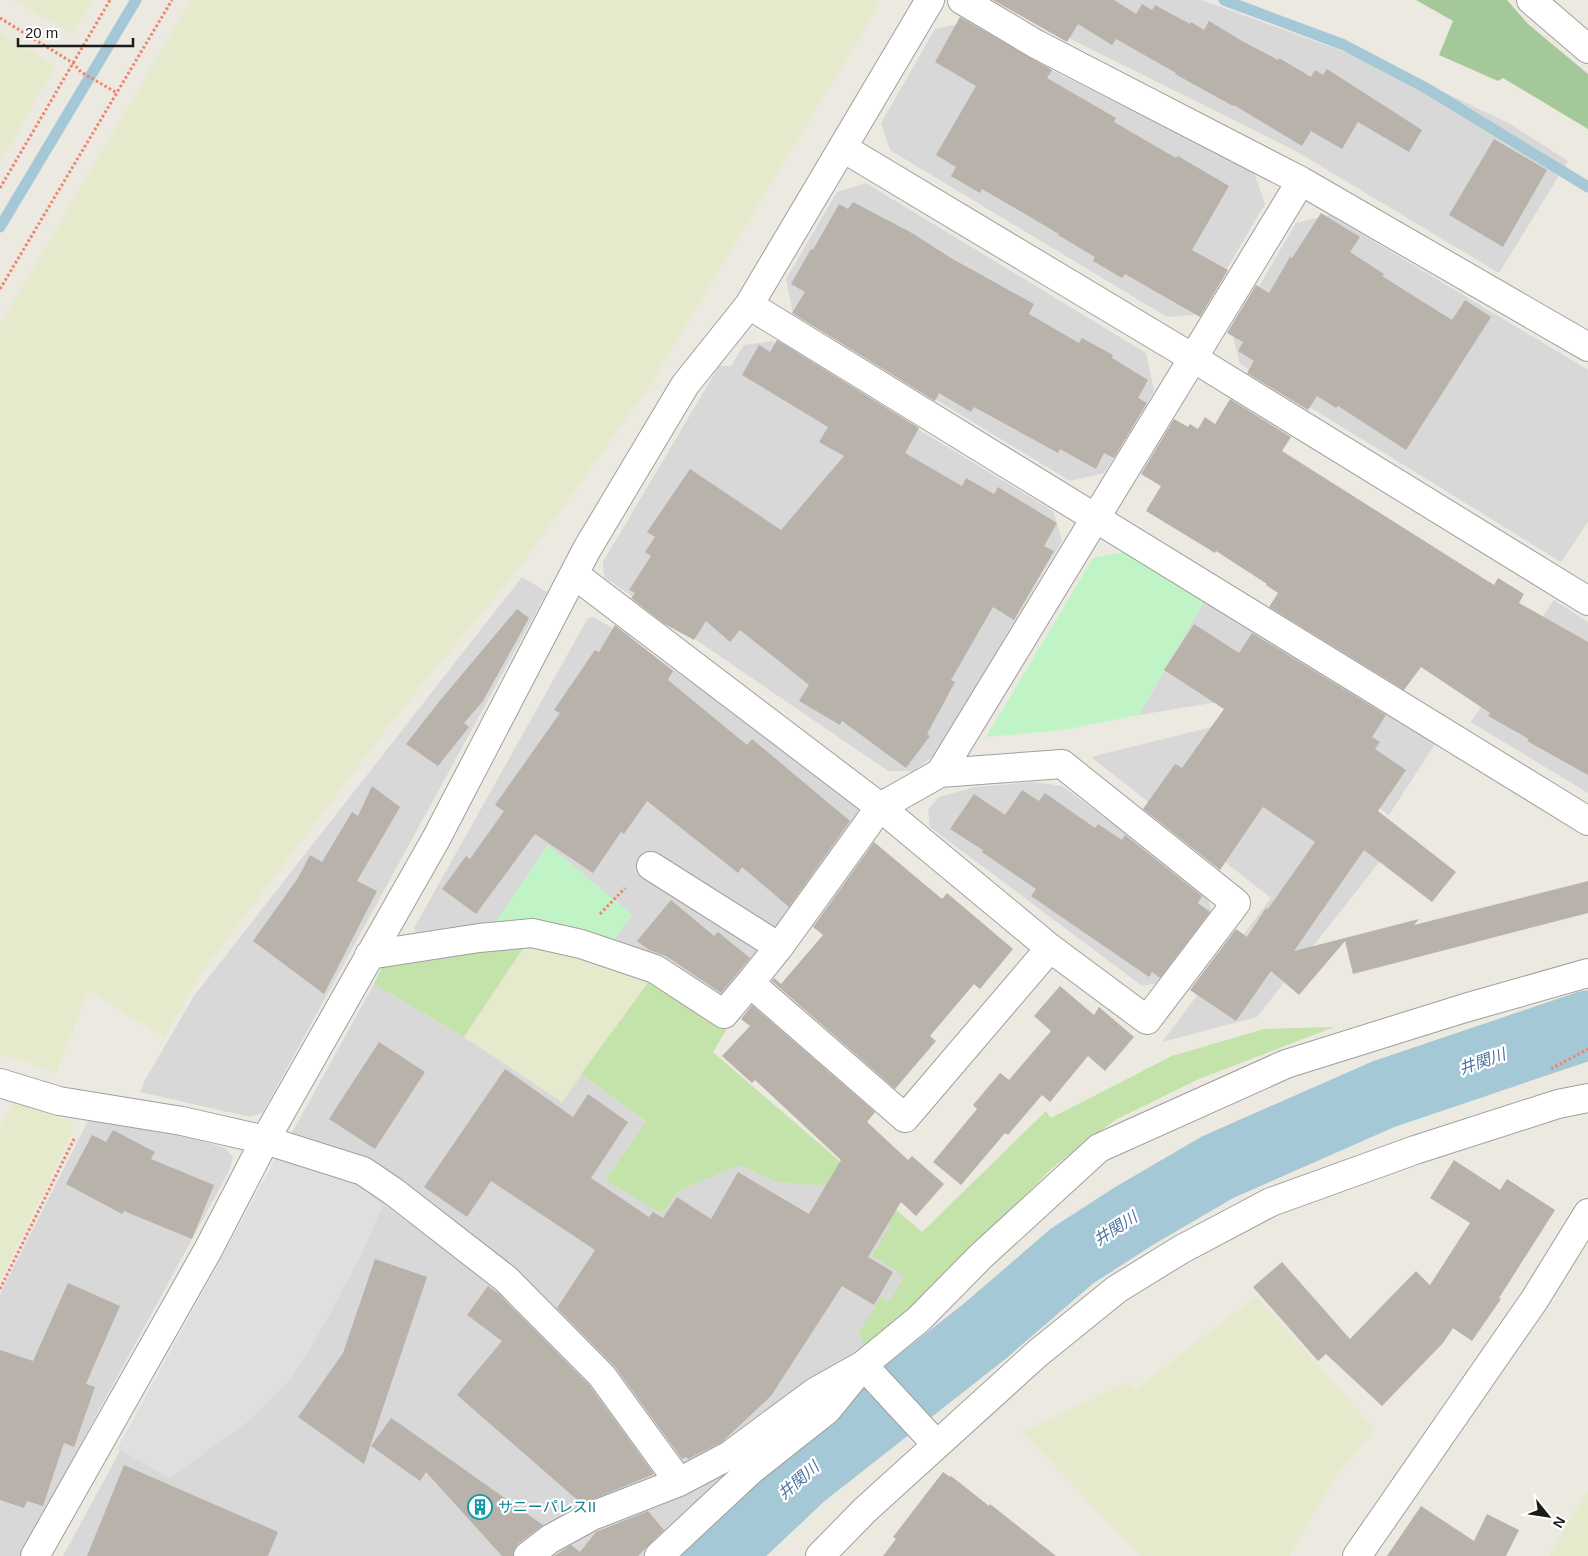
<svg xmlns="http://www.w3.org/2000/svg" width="1588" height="1556" font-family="Arial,'Noto Sans JP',sans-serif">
  <rect width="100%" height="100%" fill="#ece9e1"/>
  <path fill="#d9d8d8" d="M 992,0 L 1202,0 L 1413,77 L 1512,125 L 1568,161 L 1499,273 L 1294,150 Z
    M 958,24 L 1253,170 L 1265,204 L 1200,314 L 1167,317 L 890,150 L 881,123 L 935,29 Z
    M 866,183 L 1146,353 L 1154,391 L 1104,473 L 1070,481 L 793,313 L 786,279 L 837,192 Z
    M 1330,215 L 1588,370 L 1588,522 L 1561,562 L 1240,364 L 1232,333 L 1296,223 Z
    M 772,341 L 1053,511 L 1062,541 L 935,755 L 913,771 L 888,771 L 604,577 L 603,562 L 719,366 L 731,366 L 744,345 Z
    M 522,577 L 547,592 L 263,1112 L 250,1117 L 140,1092 L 145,1080 L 194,996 Z
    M 1205,600 L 1437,741 L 1389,815 L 1304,753 L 1242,698 L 1139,715 Z
    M 1554,600 L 1588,622 L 1588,793 L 1471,722 Z
    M 593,617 L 623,634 L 859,800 L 861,824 L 721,996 L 654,958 L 417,935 L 414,928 L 588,618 Z
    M 1228,723 L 1381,860 L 1257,1017 L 1162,1042 L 1271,898 L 1091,757 Z
    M 1035,782 L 1062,786 L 1207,893 L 1213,919 L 1164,982 L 1142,986 L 930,827 L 928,809 L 939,797 L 975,787 Z
    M 374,984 L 474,1043 L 562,1102 L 581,1074 L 646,1121 L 605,1180 L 662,1214 L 678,1191 L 740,1165 L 775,1182 L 835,1187 L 892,1224 L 904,1276 L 889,1302 L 881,1298 L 866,1349 L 686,1472 L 468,1239 L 466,1230 L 374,1163 L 289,1138 Z
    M 88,1121 L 117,1124 L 190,1137 L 225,1148 L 233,1157 L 229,1171 L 20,1556 L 0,1556 L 0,1294 Z
    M 277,1162 L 384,1204 L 505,1293 L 504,1301 L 541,1332 L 616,1404 L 663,1476 L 540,1530 L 508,1556 L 63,1556 Z
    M 761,1443 L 649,1556 L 549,1556 L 595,1522 Z"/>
  <path fill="#e6eacd" d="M 14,0 L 93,0 L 72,34 Z
    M 191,0 L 874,0 L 880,3 L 651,384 L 520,567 L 407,702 L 200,975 L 164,1038 L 89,990 L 56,1073 L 21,1060 L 0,1054 L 0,325 Z
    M 0,32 L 56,66 L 0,161 Z
    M 526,944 L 653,976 L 562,1102 L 464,1037 Z
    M 14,1101 L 72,1122 L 74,1130 L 0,1280 L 0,1126 Z
    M 1256,1296 L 1375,1429 L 1339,1472 L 1289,1556 L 1141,1556 L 1022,1432 L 1128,1382 L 1135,1390 Z
    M 1588,1490 L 1588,1556 L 1549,1556 Z"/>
  <path fill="#c3e3aa" d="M 526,944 L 464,1037 L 374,984 L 384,963 Z
    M 653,976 L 728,1027 L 713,1052 L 922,1232 L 1046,1111 L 1051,1118 L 1172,1056 L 1264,1029 L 1334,1027 L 1199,1079 L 1115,1120 L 1052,1168 L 941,1283 L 866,1349 L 859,1333 L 881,1297 L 889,1302 L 904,1276 L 872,1255 L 891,1224 L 835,1187 L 775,1182 L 740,1165 L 678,1191 L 662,1214 L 605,1180 L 646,1121 L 581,1074 Z"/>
  <path fill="#a4c899" d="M 1416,0 L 1507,0 L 1528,24 L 1588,74 L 1588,129 L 1503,78 L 1498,81 L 1439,55 L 1453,21 Z"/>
  <path fill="#c0f4c7" d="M 1123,552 L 1205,600 L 1139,715 L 1064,730 L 986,737 L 1093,558 Z
    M 548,845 L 633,915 L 611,944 L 492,927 Z"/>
  <path fill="#dfdfdf" d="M 277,1156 L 324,1165 L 387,1197 L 361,1255 L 323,1327 L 291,1379 L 250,1420 L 170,1478 L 117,1449 Z"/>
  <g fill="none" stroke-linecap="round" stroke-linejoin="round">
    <path stroke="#a4c8d6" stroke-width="11" d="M 1224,0 L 1344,45 L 1426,88 L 1588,187
      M 0,227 L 136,0"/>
    <path stroke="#a4c8d6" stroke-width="69" d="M 716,1556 L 803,1474 L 985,1331 L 1072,1256 L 1134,1216 L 1218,1167 L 1384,1094 L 1588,1025"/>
  </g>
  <path fill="#b8b2ab" d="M 993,0 L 1114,0 L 1136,14 L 1142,4 L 1152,10 L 1155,5 L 1190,24 L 1191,22 L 1204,30 L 1209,21 L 1242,41 L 1278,60 L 1279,58 L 1311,77 L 1315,70 L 1323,75 L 1327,69 L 1422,130 L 1409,152 L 1358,122 L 1342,149 L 1311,131 L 1302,146 L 1234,105 L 1233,106 L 1175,74 L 1176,73 L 1116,39 L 1112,45 L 1078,24 L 1067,42 Z
    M 960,17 L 1052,70 L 1047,78 L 1116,118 L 1114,122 L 1176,158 L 1178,156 L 1229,186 L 1192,250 L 1228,270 L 1200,317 L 1125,274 L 1122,278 L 1093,261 L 1095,257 L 1058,235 L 1059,234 L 982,189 L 980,193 L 951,176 L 956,167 L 936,155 L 976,86 L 935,62 Z
    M 1494,139 L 1547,170 L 1503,247 L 1449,215 Z
    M 853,202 L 912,233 L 951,258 L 1034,304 L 1029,314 L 1079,343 L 1082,338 L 1113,355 L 1112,358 L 1148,380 L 1138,398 L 1147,403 L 1114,458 L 1104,453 L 1096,469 L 1060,449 L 1058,453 L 974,407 L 971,412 L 939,393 L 935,401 L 792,313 L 805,292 L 791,284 L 811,249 L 813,250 L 839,204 L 848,209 Z
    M 1321,213 L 1360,237 L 1350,252 L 1384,274 L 1382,276 L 1452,320 L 1465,300 L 1491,317 L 1406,450 L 1338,406 L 1336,408 L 1317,396 L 1308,410 L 1247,373 L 1254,361 L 1238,351 L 1243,342 L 1227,333 L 1256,285 L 1269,293 L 1290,257 L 1292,258 Z
    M 777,340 L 919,428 L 905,453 L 962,486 L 966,478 L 994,494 L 998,487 L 1057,523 L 1044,546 L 1054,551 L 1014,620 L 993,607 L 951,680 L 955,682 L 927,734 L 930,736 L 906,768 L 842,721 L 840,725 L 799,701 L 809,685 L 740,630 L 730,642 L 706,621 L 694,640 L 663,623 L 631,598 L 635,593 L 629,590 L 651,556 L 645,552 L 655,537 L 647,532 L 690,469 L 781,530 L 844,456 L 819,442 L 828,427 L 742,375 L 759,345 L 770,352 Z
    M 1230,399 L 1291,437 L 1282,451 L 1494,585 L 1498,578 L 1524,594 L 1519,603 L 1588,642 L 1588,775 L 1527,741 L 1529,739 L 1488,716 L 1490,713 L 1421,667 L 1404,690 L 1269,607 L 1278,593 L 1266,585 L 1267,584 L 1216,551 L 1215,553 L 1146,511 L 1161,486 L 1141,474 L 1174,419 L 1188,427 L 1190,424 L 1198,429 L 1205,417 L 1215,424 Z
    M 517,609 L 529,618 L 483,701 L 464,723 L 469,727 L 438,766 L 406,744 L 438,703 Z
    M 1194,624 L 1239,653 L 1252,633 L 1386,715 L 1372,737 L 1380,742 L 1375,749 L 1406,770 L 1378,811 L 1456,872 L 1432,902 L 1364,850 L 1294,951 L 1419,919 L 1414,925 L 1588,881 L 1588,913 L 1353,974 L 1345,941 L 1299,995 L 1271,971 L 1236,1021 L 1190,990 L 1236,929 L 1247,937 L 1266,908 L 1268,909 L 1315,842 L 1263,807 L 1220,870 L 1143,809 L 1175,764 L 1182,768 L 1224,709 L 1164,670 Z
    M 615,625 L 673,671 L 668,680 L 747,745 L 752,739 L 850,821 L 789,907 L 742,867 L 738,873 L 647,801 L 624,834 L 621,832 L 593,873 L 535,834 L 476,914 L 442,889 L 466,856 L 470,859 L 504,811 L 495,805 L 560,713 L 554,710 L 595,650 L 599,652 Z
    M 372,786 L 400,807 L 357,881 L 377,891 L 324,994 L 253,941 L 298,878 L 310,855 L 322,862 L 352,812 L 358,816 Z
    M 1022,790 L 1039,801 L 1045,793 L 1095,828 L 1098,824 L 1122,840 L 1125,835 L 1202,896 L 1198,903 L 1210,912 L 1160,978 L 1152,972 L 1149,977 L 1031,896 L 1036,889 L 982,852 L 983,850 L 950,829 L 974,794 L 1005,815 Z
    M 874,842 L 942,899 L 947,893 L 1013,949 L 980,989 L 974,984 L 930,1036 L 936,1041 L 895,1089 L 772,981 L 774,978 L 781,984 L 823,935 L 813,927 Z
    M 671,900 L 714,936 L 718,932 L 750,958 L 721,993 L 666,956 L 649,950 L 637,941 Z
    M 1060,986 L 1094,1015 L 1099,1007 L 1134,1037 L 1105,1071 L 1088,1056 L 1050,1102 L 1042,1095 L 1008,1135 L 1005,1133 L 961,1185 L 933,1162 L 977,1109 L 973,1105 L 1000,1073 L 1009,1080 L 1051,1031 L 1034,1016 Z
    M 752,1005 L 875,1112 L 867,1122 L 908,1160 L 912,1156 L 944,1184 L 916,1216 L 901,1202 L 868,1257 L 893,1272 L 874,1305 L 842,1286 L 771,1396 L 722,1442 L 688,1459 L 686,1457 L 682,1459 L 615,1367 L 557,1308 L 595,1250 L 491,1181 L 467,1217 L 424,1187 L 505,1069 L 573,1117 L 588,1094 L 628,1122 L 591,1178 L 649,1217 L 653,1212 L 663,1218 L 677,1197 L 711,1219 L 738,1172 L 809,1214 L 841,1160 L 755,1080 L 752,1083 L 722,1056 L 750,1026 L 741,1019 Z
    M 379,1042 L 425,1072 L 375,1149 L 329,1119 Z
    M 113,1130 L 155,1152 L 151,1159 L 214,1185 L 192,1239 L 124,1211 L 122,1214 L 66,1184 L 92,1135 L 106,1142 Z
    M 1454,1160 L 1500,1190 L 1507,1179 L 1555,1210 L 1499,1298 L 1501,1299 L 1472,1341 L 1453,1328 L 1443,1343 L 1382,1406 L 1326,1354 L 1318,1361 L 1253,1287 L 1282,1262 L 1350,1339 L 1416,1271 L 1430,1285 L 1470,1223 L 1430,1198 Z
    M 375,1259 L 427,1277 L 364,1464 L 298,1417 L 343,1353 Z
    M 68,1283 L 120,1306 L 86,1384 L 95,1387 L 74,1447 L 64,1443 L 43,1506 L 27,1501 L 24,1508 L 0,1500 L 0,1350 L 33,1361 Z
    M 488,1286 L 499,1294 L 590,1386 L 654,1474 L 582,1504 L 457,1395 L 502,1341 L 467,1315 Z
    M 391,1418 L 400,1424 L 543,1525 L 518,1544 L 514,1550 L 513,1556 L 502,1556 L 426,1472 L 420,1481 L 371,1446 Z
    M 124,1465 L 278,1532 L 268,1556 L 87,1556 Z
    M 943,1472 L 950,1477 L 951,1476 L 989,1506 L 990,1504 L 1056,1556 L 883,1556 L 896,1539 L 893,1537 Z
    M 1421,1506 L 1474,1541 L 1487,1514 L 1519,1530 L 1506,1556 L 1387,1556 Z
    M 648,1511 L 664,1530 L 638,1556 L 554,1556 L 571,1545 L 580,1552 L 596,1532 Z"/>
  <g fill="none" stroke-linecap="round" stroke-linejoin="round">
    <defs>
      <path id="minor" d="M 962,0 L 1036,44 L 1301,181 L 1588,347
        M 1531,0 L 1588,49
        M 843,148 L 1193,358 L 1588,601
        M 749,305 L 1588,821
        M 575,575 L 880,807 L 940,773 L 1062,764 L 1236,903 L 1147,1020 L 1050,948 L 880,807 L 779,947 L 750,983 L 905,1118 L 1050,948
        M 940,773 L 1301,181
        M 651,866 L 779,947
        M 369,955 L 479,938 L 532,933 L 581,944 L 655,969 L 724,1014 L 750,983
        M 0,1083 L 59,1101 L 182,1121 L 265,1140 L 363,1171 L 394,1192 L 506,1279 L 602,1376 L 679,1482
        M 863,1365 L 936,1444
        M 35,1556 L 208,1250 L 265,1140 L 436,839 L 587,549 L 685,385 L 749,305 L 930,0
        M 528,1556 L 550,1539 L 592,1516 L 679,1482 L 730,1455 L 815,1392 L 863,1365 L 919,1319 L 981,1256 L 1099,1148 L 1286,1064 L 1465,1008 L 1588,973
        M 659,1556 L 750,1471 L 827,1410 L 853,1378
        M 820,1556 L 865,1510 L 1038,1353 L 1117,1289 L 1182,1249 L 1271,1202 L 1415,1150 L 1558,1104 L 1588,1098"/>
      <path id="tertiary" d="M 1357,1556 L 1535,1299 L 1588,1213"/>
    </defs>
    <use href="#minor" stroke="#9f9f9f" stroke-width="30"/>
    <use href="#tertiary" stroke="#9f9f9f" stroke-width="30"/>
    <path stroke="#ee8470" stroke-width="3" stroke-dasharray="2.5 2.5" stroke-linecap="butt" d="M 0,18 L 73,63 L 81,72 L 117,93
      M 0,188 L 110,0
      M 0,289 L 172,0
      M 600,914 L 625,888
      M 1551,1069 L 1588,1049
      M 0,1289 L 75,1137"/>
    <use href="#minor" stroke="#fff" stroke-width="28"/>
    <use href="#tertiary" stroke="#fff" stroke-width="28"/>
  </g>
  <defs>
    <symbol id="building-ring" viewBox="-11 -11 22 22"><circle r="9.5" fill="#fff" stroke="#0f9aa8" stroke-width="1.5"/><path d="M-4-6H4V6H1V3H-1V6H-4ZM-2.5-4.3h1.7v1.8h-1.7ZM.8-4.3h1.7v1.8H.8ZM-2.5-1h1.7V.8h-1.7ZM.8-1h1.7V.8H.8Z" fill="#0f9aa8"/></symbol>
  </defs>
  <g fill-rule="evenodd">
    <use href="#building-ring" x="466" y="1493" width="28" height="28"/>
  </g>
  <g text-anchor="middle" stroke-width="4.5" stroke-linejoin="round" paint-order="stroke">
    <g font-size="15" fill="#0d838f" stroke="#fff" text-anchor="start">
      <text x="498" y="1512">サニーパレスII</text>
    </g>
    <g font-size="16" font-style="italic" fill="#5074a2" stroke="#fff">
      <text transform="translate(1482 1061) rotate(-19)" y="6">井関川</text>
      <text transform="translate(1115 1228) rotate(-33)" y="6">井関川</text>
      <text transform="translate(798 1480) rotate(-41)" y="6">井関川</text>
    </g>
  </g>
  <g transform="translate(1548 1516) rotate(120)" stroke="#ffffff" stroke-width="4" paint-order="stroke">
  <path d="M0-4L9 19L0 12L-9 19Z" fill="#1b1b1b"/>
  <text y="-8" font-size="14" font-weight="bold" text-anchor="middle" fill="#1b1b1b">N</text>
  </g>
  <path d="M18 38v8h115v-8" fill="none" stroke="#1b1b1b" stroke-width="2.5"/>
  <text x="25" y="38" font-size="15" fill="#1b1b1b" stroke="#ffffff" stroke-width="4" paint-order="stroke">20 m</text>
</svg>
